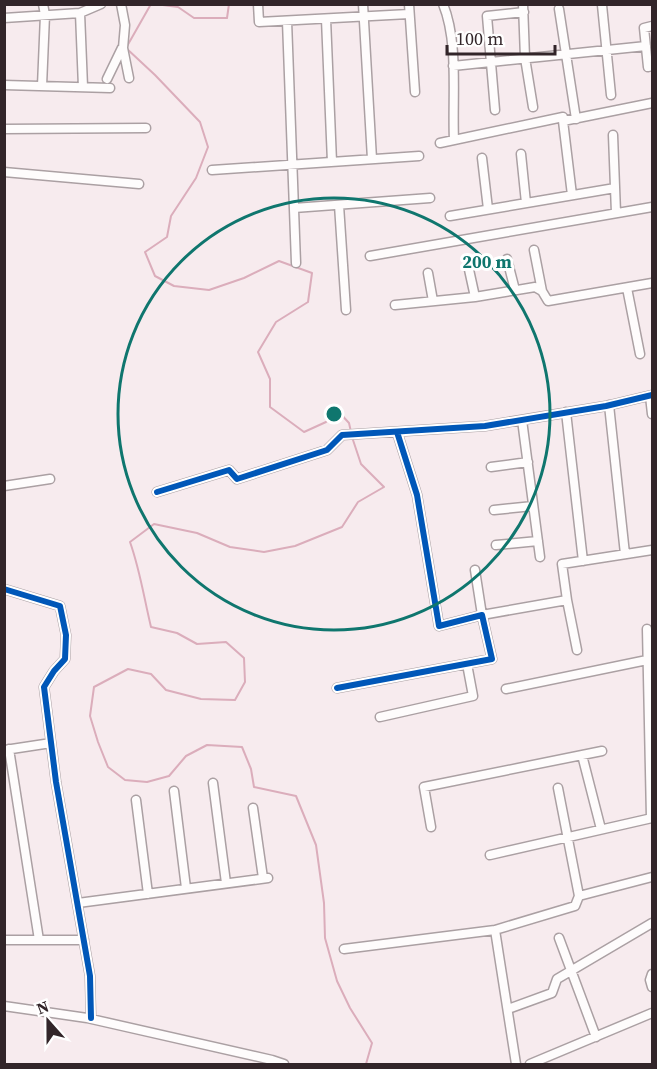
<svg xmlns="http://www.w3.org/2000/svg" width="657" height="1069" font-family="'Source Serif 4',serif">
  <rect width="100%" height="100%" fill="#f7ebee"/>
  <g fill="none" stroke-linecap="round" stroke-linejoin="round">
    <path stroke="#dbadbb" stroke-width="2" d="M 151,4 L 126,48 L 155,75 L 200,122 L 208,147 L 196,178 L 171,216 L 167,237 L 145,252 L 155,276 L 174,286 L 209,290 L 244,278 L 279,261 L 312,273 L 308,302 L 276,322 L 258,352 L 270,379 L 270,407 L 304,432 L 326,422 L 338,411 L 349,423 L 351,432
      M 155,4 L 178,7 L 194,18 L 227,18 L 229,4
      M 352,437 L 361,464 L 384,487 L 358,502 L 342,527 L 295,546 L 264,552 L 230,547 L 197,533 L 154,524 L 130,542 C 140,570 144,598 151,627 L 177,633 L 197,644 L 226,642 L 244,658 L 245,682 L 235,700 L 201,699 L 166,690 L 151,674 L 128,669 L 94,687 L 90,716 L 98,742 L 108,767 L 125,780 L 147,782 L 169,776 L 186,756 L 207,745 L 242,747 L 251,769 L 254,787 L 296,796 L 316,845 L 324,903 L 325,938 L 337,981 L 350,1008 L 372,1043 L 366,1064"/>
    <defs>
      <path id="minor" d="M 121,4 L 125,25 L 123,48 L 129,78
        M 258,4 L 259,22 L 409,14
        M 363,4 L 372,159
        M 409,4 L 415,92
        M 443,4 C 459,43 452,98 454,140
        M 523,4 L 525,58 L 533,107
        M 602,5 L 611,95
        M 559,9 L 576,119
        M 80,13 L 83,87
        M 4,18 L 80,13 L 101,4
        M 326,19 L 332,162
        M 287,21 L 296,263
        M 652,26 L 644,28 L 648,67 L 652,66
        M 453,66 L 646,46
        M 107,79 L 122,48
        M 4,85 L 110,88
        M 42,86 L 45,15 L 43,4
        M 495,110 L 487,16 L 524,12
        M 563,121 L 572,195
        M 4,129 L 146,128
        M 613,135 L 616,213
        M 440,143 L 563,117 L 563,121 L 652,103
        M 521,154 L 526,203
        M 482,158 L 488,209
        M 212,170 L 419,156
        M 4,172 L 139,184
        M 339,205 L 346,310
        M 294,208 L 430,198
        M 450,216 L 615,188
        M 534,250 L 542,291
        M 370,256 L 652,207
        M 507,259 L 515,290
        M 468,265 L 475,297
        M 428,273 L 433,301
        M 627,288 L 640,354
        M 395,305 L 475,297 L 535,287 L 542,291 L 548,301 L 652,283
        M 650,396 L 652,414
        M 609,405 L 625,554
        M 566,412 L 583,561
        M 522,420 L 540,557
        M 491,467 L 528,462
        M 4,486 L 50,479
        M 157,492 L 229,470 L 237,479 L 327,450 L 342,435 L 485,426 L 606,406 L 652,395
        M 494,510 L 533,506
        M 496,545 L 538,541
        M 475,570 L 482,615 L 567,600 L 562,564 L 652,550
        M 4,589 L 60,606 L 66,635 L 65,659 L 54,671 L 44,687 L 56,782 L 90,976 L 91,1018
        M 567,600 L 577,650
        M 647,629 L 651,818
        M 337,688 L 492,659 L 482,615 L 439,626 L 417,495 L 397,432
        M 506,689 L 647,660
        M 380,717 L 473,696 L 467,664
        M 9,749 L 39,940
        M 5,750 L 51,743
        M 582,755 L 601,829
        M 213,783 L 226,883
        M 558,788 L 579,896
        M 174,791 L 186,888
        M 136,800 L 148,894
        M 253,808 L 263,878
        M 431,827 L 424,787 L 602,751
        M 490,855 L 652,818
        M 78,903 L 268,878
        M 495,930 L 516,1064
        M 559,938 L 596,1037
        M 4,940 L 84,940
        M 344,949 L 495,930 L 575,906 L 579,896 L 652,877
        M 652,974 L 650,980 L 652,987
        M 4,1006 L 87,1018 L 272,1060 L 284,1064
        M 508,1009 L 552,993 L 557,979 L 652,923
        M 530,1064 L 652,1013"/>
    </defs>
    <use href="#minor" stroke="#aba0a3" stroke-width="11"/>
    <use href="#minor" stroke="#fefcfc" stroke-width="8"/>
    <defs>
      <path id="cycleway" d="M 157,492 L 229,470 L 237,479 L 327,450 L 342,435 L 485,426 L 606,406 L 652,395
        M 4,589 L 60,606 L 66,635 L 65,659 L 54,671 L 44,687 L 56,782 L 90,976 L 91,1018
        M 337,688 L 492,659 L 482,615 L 439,626 L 417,495 L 397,432"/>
    </defs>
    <use href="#cycleway" stroke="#fff" stroke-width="10"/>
    <use href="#cycleway" stroke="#0057b8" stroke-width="6"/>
  </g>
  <circle fill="none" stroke="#0f766e" stroke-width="3" cx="334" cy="414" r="216"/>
  <circle cx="334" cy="414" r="9" fill="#0f766e" stroke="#fff" stroke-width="3"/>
  <g font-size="18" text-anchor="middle" font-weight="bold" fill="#0f766e" stroke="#fff" stroke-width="6" stroke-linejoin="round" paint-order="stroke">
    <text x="487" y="268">200 m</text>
  </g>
  <rect width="657" height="1069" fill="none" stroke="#322529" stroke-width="12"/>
  <g transform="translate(48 1021) rotate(339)" stroke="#ffffff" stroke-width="4.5" paint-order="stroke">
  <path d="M0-4.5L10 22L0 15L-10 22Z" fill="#322529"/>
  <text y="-9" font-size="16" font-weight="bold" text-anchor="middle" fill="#322529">N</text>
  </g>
  <path d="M447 45v9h108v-9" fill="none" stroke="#322529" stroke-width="3"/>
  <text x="456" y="45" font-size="18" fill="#322529" stroke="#ffffff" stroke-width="4.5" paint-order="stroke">100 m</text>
</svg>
